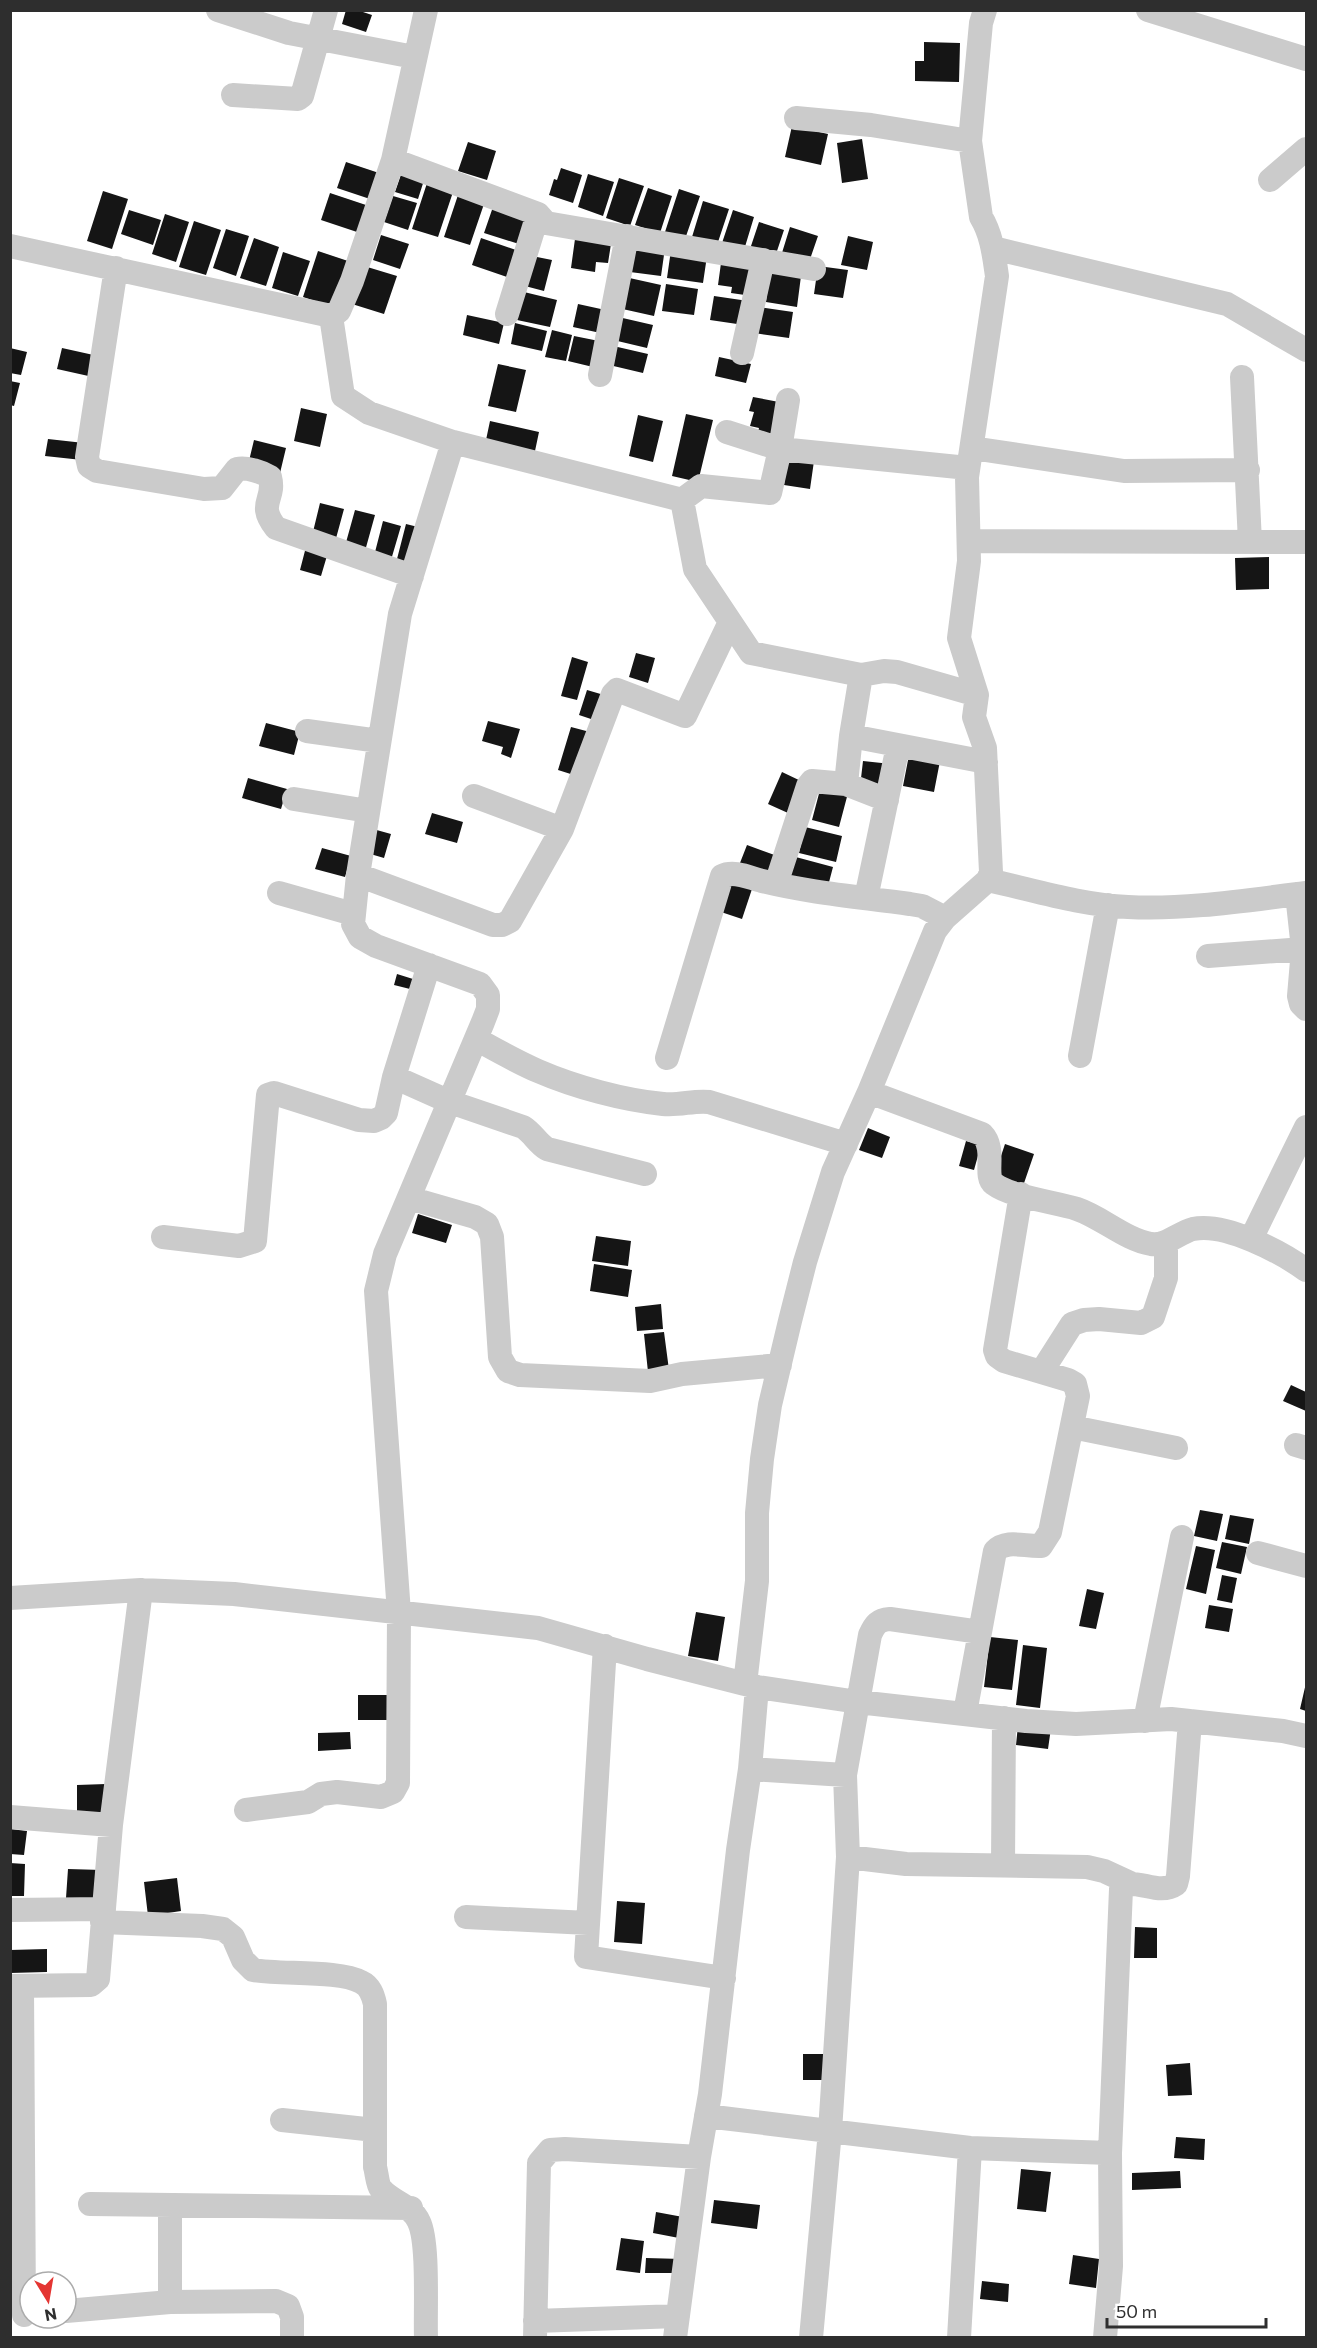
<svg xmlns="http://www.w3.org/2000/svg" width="1317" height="2348" font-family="Commissioner,sans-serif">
  <rect width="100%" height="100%" fill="#fff"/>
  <path fill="#151515" d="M 346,10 L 357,10 L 372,15 L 366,32 L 342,24 Z
    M 924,42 L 960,43 L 959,82 L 915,81 L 915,61 L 924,61 Z
    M 792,126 L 828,134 L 821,165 L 785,157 Z
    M 862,139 L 868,179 L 842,183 L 837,143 Z
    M 468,142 L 496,151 L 487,180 L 458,171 Z
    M 346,162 L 382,174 L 373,200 L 337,188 Z
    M 404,166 L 426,174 L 418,199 L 395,192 Z
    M 561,168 L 582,175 L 573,203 L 549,195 L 554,179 L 557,180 Z
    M 588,174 L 614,182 L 603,216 L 578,207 Z
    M 429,177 L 455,186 L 438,237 L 412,229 Z
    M 619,178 L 644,186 L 630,226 L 606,218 Z
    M 648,188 L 672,196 L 660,233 L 635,225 Z
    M 679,189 L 700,196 L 685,239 L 665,232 Z
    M 103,191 L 128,199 L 112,249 L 87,241 Z
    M 330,193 L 372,207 L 363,234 L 321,220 Z
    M 458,195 L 484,204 L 470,245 L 444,237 Z
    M 393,196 L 417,203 L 408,230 L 384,222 Z
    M 703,201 L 729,209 L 717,245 L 692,237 Z
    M 494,204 L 529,215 L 519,244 L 484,233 Z
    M 129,210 L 161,220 L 153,245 L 121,234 Z
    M 733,210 L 754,217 L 744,250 L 722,243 Z
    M 165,214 L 189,222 L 176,262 L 152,254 Z
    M 194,221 L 221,230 L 206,275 L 179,267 Z
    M 759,222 L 784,230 L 775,257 L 750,249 Z
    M 790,227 L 818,236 L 808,265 L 781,256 Z
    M 226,229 L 249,236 L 236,276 L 213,268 Z
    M 381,235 L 409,244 L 400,269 L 373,260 Z
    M 848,236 L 873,242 L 867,270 L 841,265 Z
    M 254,238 L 279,247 L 266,286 L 240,278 Z
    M 481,238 L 516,250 L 507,277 L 472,265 Z
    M 575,239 L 611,244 L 608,263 L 596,262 L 595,272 L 571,268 Z
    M 634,244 L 665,248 L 661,276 L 630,272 Z
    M 671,250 L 707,256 L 703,283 L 667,278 Z
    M 318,251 L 348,261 L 333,307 L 303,297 Z
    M 283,252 L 310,261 L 298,296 L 272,288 Z
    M 532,256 L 552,260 L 544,291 L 525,286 Z
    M 721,263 L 756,268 L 752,296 L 731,293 L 732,287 L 718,285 Z
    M 364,266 L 397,276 L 384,314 L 352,304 Z
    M 818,266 L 848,270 L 843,298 L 814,294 Z
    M 770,271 L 801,276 L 797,307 L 766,302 Z
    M 625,277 L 661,285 L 654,316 L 618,308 Z
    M 666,284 L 698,289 L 694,315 L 662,311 Z
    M 524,292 L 557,300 L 550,327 L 517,320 Z
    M 714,296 L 748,301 L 744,325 L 710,320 Z
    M 578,304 L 610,311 L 605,334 L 573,327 Z
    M 758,307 L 793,312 L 789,338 L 754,333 Z
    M 467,315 L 504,323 L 499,344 L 463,335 Z
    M 614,316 L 653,325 L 647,348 L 609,339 Z
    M 515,323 L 547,331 L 542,351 L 511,344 Z
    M 552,330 L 572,335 L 566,361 L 545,357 Z
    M 574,336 L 599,341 L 593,367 L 568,361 Z
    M 609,345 L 648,354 L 643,373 L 605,364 Z
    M 10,348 L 27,352 L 21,375 L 10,373 Z
    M 62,348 L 98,356 L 93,377 L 57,369 Z
    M 719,357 L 751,364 L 746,383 L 715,376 Z
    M 498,364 L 526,370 L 516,412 L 488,406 Z
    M 10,381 L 20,383 L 14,406 L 10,405 Z
    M 753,397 L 779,402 L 770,438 L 757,435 L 759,428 L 750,426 L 754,412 L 749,411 Z
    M 301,408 L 327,414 L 320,447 L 294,441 Z
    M 686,414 L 713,420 L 698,482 L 672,476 Z
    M 638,415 L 663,421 L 653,462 L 629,456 Z
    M 490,421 L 539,432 L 535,451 L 486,440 Z
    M 48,439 L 84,443 L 82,460 L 45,456 Z
    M 254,440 L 286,448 L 280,473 L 248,465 Z
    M 788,457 L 814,461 L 810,489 L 784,485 Z
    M 320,503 L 344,509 L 335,542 L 312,536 Z
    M 355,510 L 375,515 L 365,551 L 345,546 Z
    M 383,521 L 401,526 L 391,560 L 374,556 Z
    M 406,524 L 422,528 L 410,563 L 397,559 Z
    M 307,543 L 329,549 L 321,576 L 300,570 Z
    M 1269,557 L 1269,589 L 1236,590 L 1235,558 Z
    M 636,653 L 655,658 L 648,683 L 629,677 Z
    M 572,657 L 588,662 L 577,700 L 561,696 Z
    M 587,690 L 604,695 L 597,721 L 579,715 Z
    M 488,721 L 520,729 L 511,758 L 501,754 L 503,747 L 482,741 Z
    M 266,723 L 300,732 L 294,755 L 259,746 Z
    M 571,727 L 590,732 L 577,776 L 558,770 Z
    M 909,755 L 940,761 L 934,792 L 903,786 Z
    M 863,761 L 891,764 L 888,790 L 860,787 Z
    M 782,772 L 803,782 L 788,813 L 768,804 Z
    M 248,778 L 287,789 L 281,809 L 242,798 Z
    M 821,786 L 848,793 L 839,827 L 812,820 Z
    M 432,813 L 463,822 L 457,843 L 425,834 Z
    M 805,827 L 842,836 L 836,862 L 799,853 Z
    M 373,829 L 391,834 L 384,858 L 367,853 Z
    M 747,845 L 780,857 L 771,880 L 738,868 Z
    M 322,848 L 351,856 L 345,877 L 315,869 Z
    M 792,856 L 833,867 L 828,886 L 787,876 Z
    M 727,877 L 753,886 L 742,919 L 715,910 Z
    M 397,974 L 413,979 L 410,989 L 394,985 Z
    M 868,1128 L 890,1137 L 882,1158 L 859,1150 Z
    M 966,1141 L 981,1145 L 974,1170 L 959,1166 Z
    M 1005,1144 L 1034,1154 L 1022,1189 L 993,1180 Z
    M 418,1214 L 452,1225 L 446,1243 L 412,1233 Z
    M 596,1236 L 631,1241 L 628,1266 L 592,1261 Z
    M 594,1264 L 632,1270 L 628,1297 L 590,1291 Z
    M 661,1304 L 663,1329 L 637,1331 L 635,1307 Z
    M 664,1332 L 669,1370 L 648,1372 L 644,1334 Z
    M 1291,1385 L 1306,1392 L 1306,1411 L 1283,1401 Z
    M 1200,1510 L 1223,1514 L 1217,1541 L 1194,1536 Z
    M 1230,1515 L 1254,1519 L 1249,1544 L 1225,1539 Z
    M 1222,1542 L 1247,1547 L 1241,1574 L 1216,1568 Z
    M 1196,1546 L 1215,1550 L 1206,1594 L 1186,1589 Z
    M 1222,1575 L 1237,1578 L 1232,1603 L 1217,1600 Z
    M 1087,1589 L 1104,1593 L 1096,1629 L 1079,1626 Z
    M 1209,1605 L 1233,1609 L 1229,1632 L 1205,1628 Z
    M 696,1612 L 725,1617 L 718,1661 L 688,1656 Z
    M 990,1637 L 1018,1640 L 1012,1690 L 984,1687 Z
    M 1023,1645 L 1047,1648 L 1040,1708 L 1016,1705 Z
    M 1306,1683 L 1306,1711 L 1300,1709 Z
    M 358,1695 L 396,1695 L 397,1720 L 358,1720 Z
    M 1018,1725 L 1051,1728 L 1048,1749 L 1016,1745 Z
    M 350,1732 L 351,1749 L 318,1751 L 318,1733 Z
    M 106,1784 L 106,1814 L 77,1814 L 77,1785 Z
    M 10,1829 L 27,1831 L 24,1855 L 10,1854 Z
    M 10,1863 L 25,1864 L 24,1896 L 10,1896 Z
    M 68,1869 L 102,1870 L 101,1899 L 66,1898 Z
    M 177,1878 L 181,1911 L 148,1916 L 144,1882 Z
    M 617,1901 L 645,1903 L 642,1944 L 614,1942 Z
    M 1135,1927 L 1157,1928 L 1157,1958 L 1134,1958 Z
    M 47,1949 L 47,1972 L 10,1973 L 10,1950 Z
    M 803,2054 L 830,2054 L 830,2080 L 803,2080 Z
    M 1190,2063 L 1192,2095 L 1168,2096 L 1166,2065 Z
    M 1176,2137 L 1205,2139 L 1204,2160 L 1174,2158 Z
    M 1021,2169 L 1051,2172 L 1046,2212 L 1017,2209 Z
    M 1180,2171 L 1181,2188 L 1132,2190 L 1132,2173 Z
    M 714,2200 L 760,2205 L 757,2229 L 711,2223 Z
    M 656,2212 L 683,2217 L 679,2238 L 653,2233 Z
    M 621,2238 L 644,2241 L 640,2273 L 616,2270 Z
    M 1073,2255 L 1099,2259 L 1096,2288 L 1069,2284 Z
    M 646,2258 L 682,2259 L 682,2273 L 645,2273 Z
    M 982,2281 L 1009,2284 L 1008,2302 L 980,2299 Z"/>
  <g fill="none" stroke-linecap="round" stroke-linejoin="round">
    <path stroke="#cbcbcb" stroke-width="24" d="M 218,10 L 289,33 L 414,57
      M 1148,10 L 1306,59
      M 233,95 L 298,99 L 302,96 L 326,10
      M 796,118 L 871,125 L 970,141
      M 393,160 L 538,214 L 546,223 L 814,269
      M 1270,180 L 1306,149
      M 10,246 L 331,316
      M 993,248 L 1227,304 L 1306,350
      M 116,268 L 87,457 L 89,466 L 97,471 L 204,489 L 222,488 L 237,469 C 247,467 262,472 270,477 C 276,500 256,503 276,528 L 412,576
      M 507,314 L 538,214
      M 331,316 L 343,396 L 369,413 L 453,442 L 682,500
      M 331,316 L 339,311 L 352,281 L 393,160 L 426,10
      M 742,353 L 763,260
      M 600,375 L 627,236
      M 1242,377 L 1250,542
      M 727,432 L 780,449 L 788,400
      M 972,448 L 1124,471 L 1248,470
      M 682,500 L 695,569 L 751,653 L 861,675 L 884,671 L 897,672 L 977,695
      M 682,500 L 701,486 L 770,493 L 780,449 L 968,468
      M 970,541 L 1306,542
      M 307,731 L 379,741
      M 851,736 L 986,762
      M 846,784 L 851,736 L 861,675
      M 474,796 L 562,829
      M 294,799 L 368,811
      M 358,875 L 493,925 L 502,925 L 510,921 L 562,829 L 613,694 L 617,690 L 685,716 L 730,622
      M 988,880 C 1034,890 1080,905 1128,907 C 1187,910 1248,900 1306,893
      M 776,884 L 808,786 L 812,781 L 846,784 L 887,800
      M 279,893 L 353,914
      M 1297,894 L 1303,949 L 1299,996 L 1301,1004 L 1306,1009
      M 866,898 L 898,746
      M 1208,956 L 1303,949
      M 476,1039 C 496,1050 517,1062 538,1071 C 575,1087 623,1100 663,1104 C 679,1106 694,1100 709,1102 L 846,1144
      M 1080,1056 L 1108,905
      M 667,1058 L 722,876 C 734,870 750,878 762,881 C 810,893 861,897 910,904 L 922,906 L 945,918
      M 394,1077 L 450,1102 L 523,1127 C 533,1133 537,1143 547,1149 L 645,1174
      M 869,1092 L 982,1134 C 997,1149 983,1176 994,1184 C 1011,1197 1055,1202 1077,1209 C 1101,1217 1126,1240 1151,1244 C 1167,1246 1178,1233 1193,1229 C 1225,1222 1281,1252 1306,1270
      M 409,1198 L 475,1217 L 487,1224 L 492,1237 L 500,1357 L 508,1371 L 520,1375 L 650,1381 L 682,1374 L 780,1365
      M 163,1237 L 239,1246 L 255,1241 L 268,1095 L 274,1093 L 359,1120 L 374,1121 L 381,1118 L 386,1113 L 394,1077 L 429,965
      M 1251,1239 L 1306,1127
      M 1042,1371 L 1072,1324 L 1084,1320 L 1099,1319 L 1141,1323 L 1153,1317 L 1166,1278 L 1166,1242
      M 1072,1427 L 1176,1448
      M 1296,1445 L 1306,1448
      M 1258,1553 L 1306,1566
      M 10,1598 L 141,1590 L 234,1594 L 538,1628 L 647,1659 L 757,1687 L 858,1702 L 1026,1721 L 1076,1724 L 1171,1719 L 1283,1731 L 1306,1736
      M 605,1646 L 586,1957 L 724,1978
      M 745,1684 L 757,1581 L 757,1513 L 762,1459 L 770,1405 L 790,1321 L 805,1262 L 833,1172 L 869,1092 L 935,931 L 945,918 L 988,880 L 991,872 L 985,748 L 974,717 L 977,695 L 959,638 L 969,561 L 967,477 L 997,276 C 994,256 992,235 981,217 L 970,141 L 981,23 L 985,10
      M 965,1713 L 995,1551 C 1007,1539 1025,1547 1041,1546 L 1050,1532 L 1078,1396 L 1075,1384 L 1068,1380 L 1004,1361 L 997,1356 L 995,1350 L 1021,1194
      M 1145,1721 L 1182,1537
      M 750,1769 L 845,1775
      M 246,1810 L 308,1802 L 321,1794 L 337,1792 L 381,1797 L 393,1792 L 398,1783 L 399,1613 L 376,1291 L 385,1254 L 483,1022 L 488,1009 L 488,995 L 480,984 L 376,946 L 360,937 L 353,924 L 358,875 L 400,614 L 453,442
      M 10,1817 L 111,1825
      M 848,1857 L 906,1864 L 1087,1867 L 1104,1871 L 1130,1883
      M 1003,1865 L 1004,1718
      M 10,1910 L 104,1909
      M 466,1917 L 588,1923
      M 102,1922 L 202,1926 L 223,1929 L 233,1937 L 243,1960 L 253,1970 C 281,1975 339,1970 361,1982 C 370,1986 373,1995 375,2004 L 375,2167 C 377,2173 377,2184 381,2189 C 393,2203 411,2204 419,2222 C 429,2243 425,2311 426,2338
      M 10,1986 L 91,1985 L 98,1979 L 111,1825 L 141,1590
      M 22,1986 L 24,2315
      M 706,2116 L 970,2148 L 1110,2153
      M 282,2120 L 375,2130
      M 90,2204 L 411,2208
      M 170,2302 L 170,2205
      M 66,2311 L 170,2302 L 276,2301 L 288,2306 L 292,2317 L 292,2338
      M 535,2321 L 678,2316
      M 535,2338 L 539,2163 L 550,2150 L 565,2149 L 699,2157
      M 675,2338 L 699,2157 L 710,2094 L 738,1850 L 750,1769 L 757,1687
      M 811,2338 L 830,2131 L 848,1857 L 845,1775 L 870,1635 C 875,1624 878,1620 890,1619 L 980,1632
      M 959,2338 L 970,2148
      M 1105,2338 L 1111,2266 L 1110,2153 L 1121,1889 L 1124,1884 C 1142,1881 1160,1895 1176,1884 L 1178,1876 L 1190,1721"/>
  </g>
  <rect width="1317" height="2348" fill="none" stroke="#2e2e2e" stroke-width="24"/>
  <g transform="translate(48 2300) rotate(169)"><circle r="28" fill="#ffffff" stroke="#ababab" stroke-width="1.5"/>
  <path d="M0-4.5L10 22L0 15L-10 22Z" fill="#e43532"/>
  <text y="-9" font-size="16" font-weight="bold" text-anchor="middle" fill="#2e2e2e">N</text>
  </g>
  <path d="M1107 2318v9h159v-9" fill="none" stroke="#2e2e2e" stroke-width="3"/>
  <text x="1116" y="2318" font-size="18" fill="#2e2e2e" stroke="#ffffff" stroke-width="4.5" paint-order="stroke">50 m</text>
</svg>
